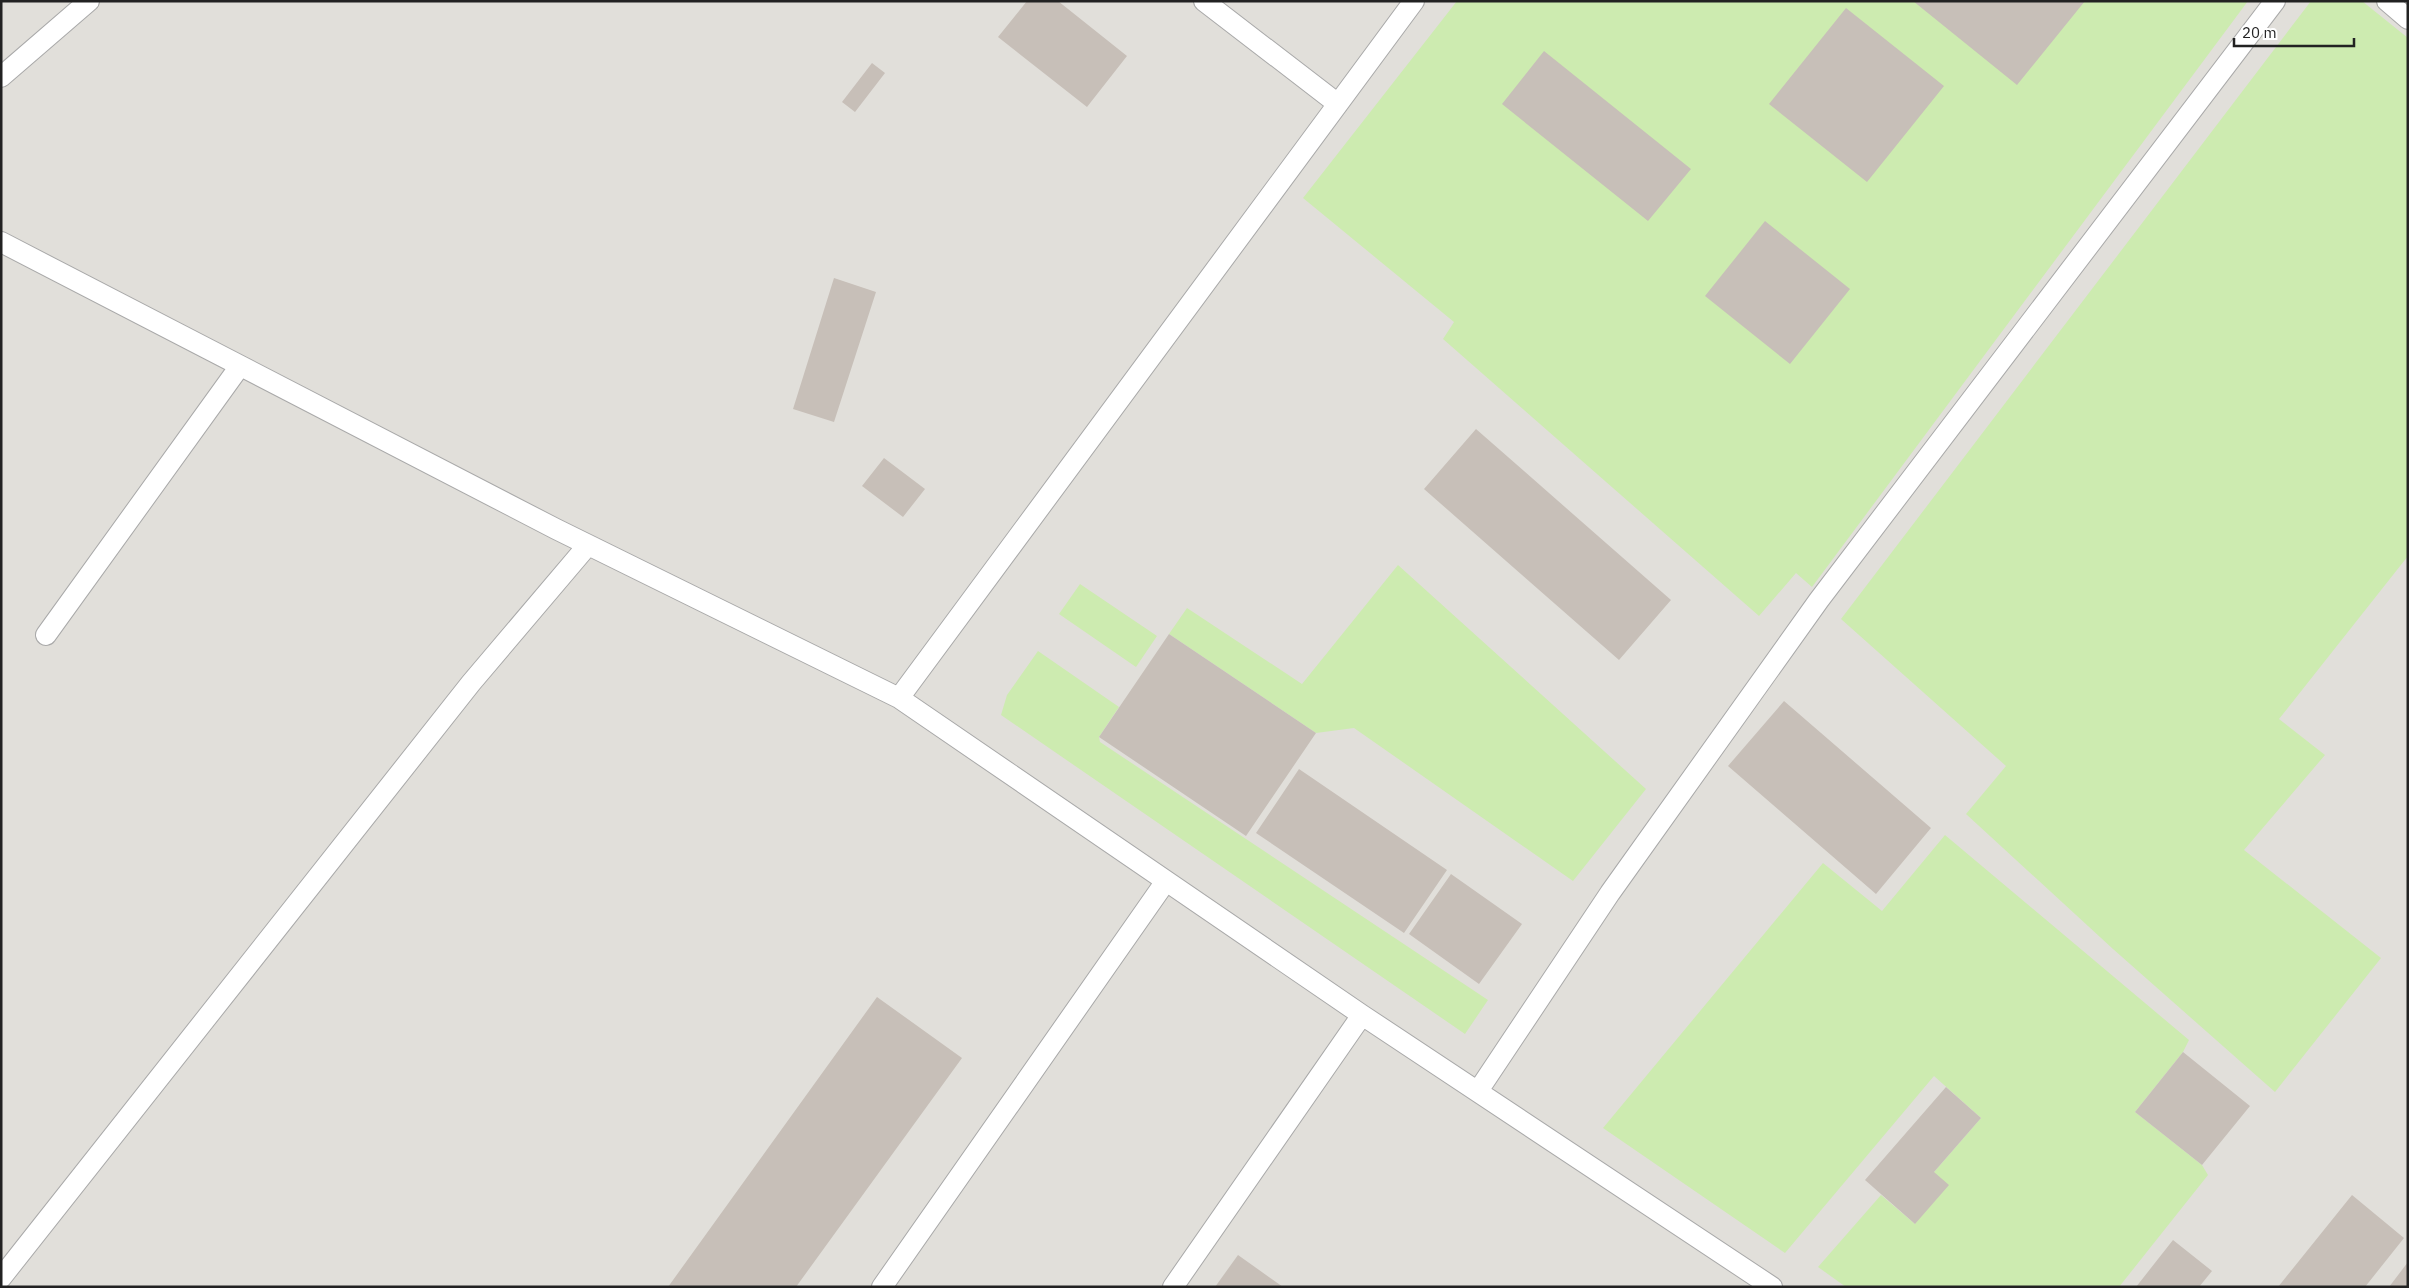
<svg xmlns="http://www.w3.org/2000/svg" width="2409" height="1288" font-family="'IBM Plex Sans',sans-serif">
  <rect width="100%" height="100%" fill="#f2efe9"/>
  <path fill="#e1dfda" d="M 1,1 L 2408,1 L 2408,1287 L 1,1287 Z"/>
  <path fill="#cdebb0" d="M 1457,1 L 2248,1 L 1812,587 L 1796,573 L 1759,616 L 1443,339 L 1454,322 L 1303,198 Z
    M 2311,1 L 2362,1 L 2408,38 L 2408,556 L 2279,719 L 2325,755 L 2244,850 L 2381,958 L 2275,1092 L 2113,949 L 1966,814 L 2006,766 L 1841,619 Z
    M 1398,565 L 1646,789 L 1573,881 L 1354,728 L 1316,733 L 1169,634 L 1187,608 L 1302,684 Z
    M 1080,584 L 1157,636 L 1136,667 L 1059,614 Z
    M 1038,651 L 1119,707 L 1099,737 L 1100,742 L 1488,1000 L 1465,1034 L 1001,715 L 1007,695 Z
    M 1945,835 L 2189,1040 L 2183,1052 L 2135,1112 L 2202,1165 L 2208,1175 L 2119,1287 L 1846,1287 L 1818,1267 L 1881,1195 L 1915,1224 L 1934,1172 L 1981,1118 L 1934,1076 L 1785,1253 L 1603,1128 L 1823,863 L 1882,911 Z"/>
  <path fill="#c7bfb8" d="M 1027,1 L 1058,1 L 1127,56 L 1087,107 L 998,37 Z
    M 1913,1 L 2085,1 L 2017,85 Z
    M 1846,8 L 1944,86 L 1867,182 L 1769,104 Z
    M 1544,51 L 1691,169 L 1648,221 L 1502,104 Z
    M 872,63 L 885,73 L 855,112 L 842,102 Z
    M 1765,221 L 1850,289 L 1790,364 L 1705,296 Z
    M 834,278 L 876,292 L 834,422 L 793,409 Z
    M 1476,429 L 1671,600 L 1619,660 L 1424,489 Z
    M 884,458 L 925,489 L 903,517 L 862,486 Z
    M 1169,634 L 1316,733 L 1246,836 L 1099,737 Z
    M 1784,701 L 1931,828 L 1876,894 L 1728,766 Z
    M 1299,769 L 1447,870 L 1404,933 L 1256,833 Z
    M 1451,874 L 1522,924 L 1479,984 L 1409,934 Z
    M 877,997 L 962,1058 L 796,1287 L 668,1287 Z
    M 2183,1052 L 2250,1106 L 2202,1165 L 2135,1112 Z
    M 1946,1087 L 1981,1118 L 1934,1172 L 1949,1185 L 1915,1224 L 1865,1180 Z
    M 2352,1195 L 2404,1238 L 2365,1287 L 2278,1287 Z
    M 2173,1240 L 2212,1271 L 2199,1287 L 2136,1287 Z
    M 1238,1255 L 1283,1287 L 1215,1287 Z
    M 2408,1262 L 2408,1287 L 2389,1287 Z"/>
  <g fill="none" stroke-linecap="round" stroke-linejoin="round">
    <defs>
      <path id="service" d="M 1204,1 L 1338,104
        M 2387,1 L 2408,19
        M 1,77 L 89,1
        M 1,242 L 556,529 L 899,698 L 1362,1015 L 1772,1287
        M 46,635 L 240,366
        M 899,698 L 1414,1
        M 1478,1091 L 1610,893 L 1819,600 L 2275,1
        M 1,1278 L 471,683 L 588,545
        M 882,1287 L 1166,881
        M 1173,1287 L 1362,1015"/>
    </defs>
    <use href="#service" stroke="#a9a9a9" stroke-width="22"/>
    <use href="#service" stroke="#fff" stroke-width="20"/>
  </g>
  <rect width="2409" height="1288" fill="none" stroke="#222222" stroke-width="5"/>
  <path d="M2234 38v8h120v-8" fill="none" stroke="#222222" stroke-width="2.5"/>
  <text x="2242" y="38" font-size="15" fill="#222222" stroke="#ffffff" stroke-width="4" paint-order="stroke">20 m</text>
</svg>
